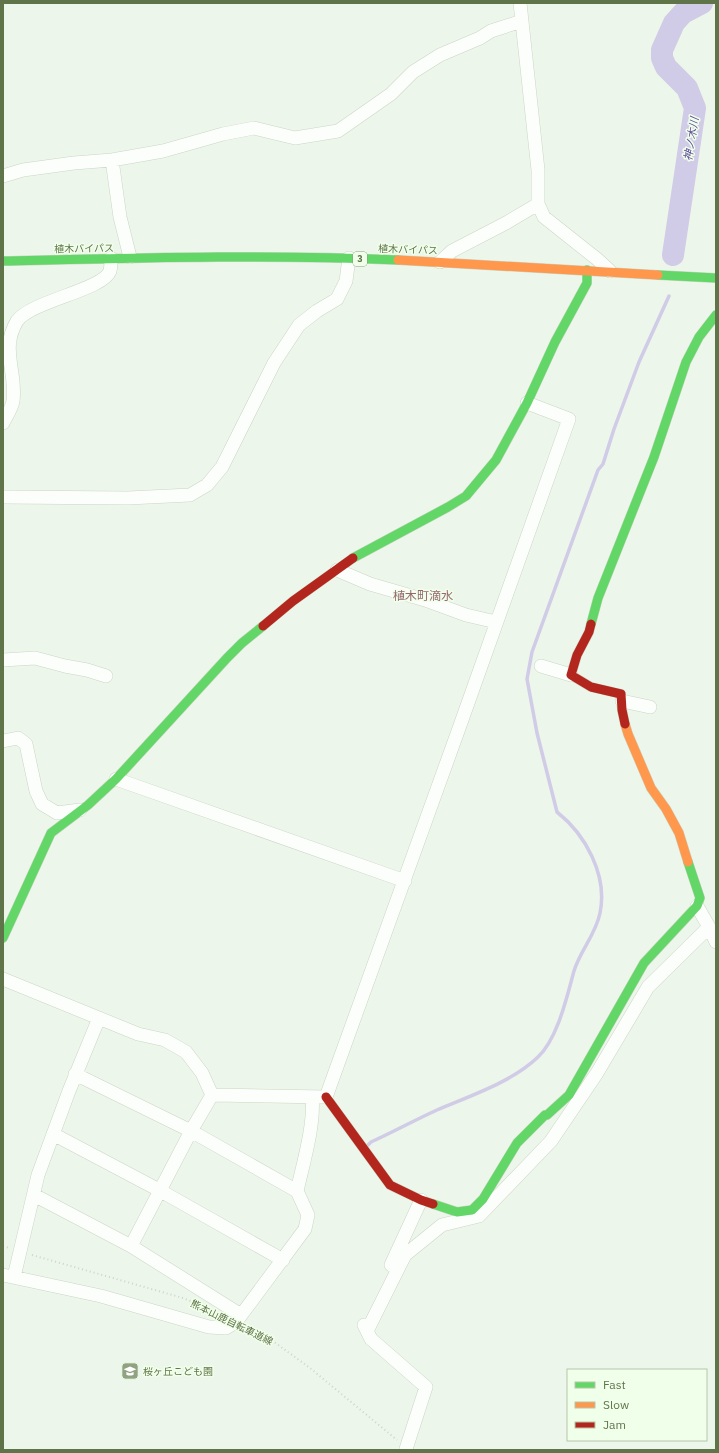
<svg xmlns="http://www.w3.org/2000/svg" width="719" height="1453" font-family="'IBM Plex Sans','Noto Sans JP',sans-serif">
  <rect width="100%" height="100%" fill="#edf6ea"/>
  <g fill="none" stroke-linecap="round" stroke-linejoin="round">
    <path stroke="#d0cbe6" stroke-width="3.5" d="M 368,1145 L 371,1142 C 393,1132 415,1120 437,1110 C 470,1096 512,1082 538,1057 C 558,1038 567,996 574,971 C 580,951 596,934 600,913 C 608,875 585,834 557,812 L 537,733 L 527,679 L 532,652 L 598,470 L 603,464 L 614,429 L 639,362 L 669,296"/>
    <path stroke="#d0cbe6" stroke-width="22" d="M 673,255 L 695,108 L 687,88 L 666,67 L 662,58 L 662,50 L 674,23 L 683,13 L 702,3"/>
    <defs>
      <path id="street" d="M 520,3 L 538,170 L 538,204 L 544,217 L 597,259 L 610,271
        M 112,160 L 120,217 L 130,257
        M 3,176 L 23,170 L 74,163 L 112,160 L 163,151 L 223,134 L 254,128 L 295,138 L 338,131 L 391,94 L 413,72 L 440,55 L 480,38 L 491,31 L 522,21
        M 440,262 L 452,251 L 506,223 L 538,204
        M 3,423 C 6,417 12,408 13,401 C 17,372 0,349 17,321 C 31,301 103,290 110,271 C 111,267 111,262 111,258
        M 3,497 L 128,498 L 190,495 L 207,485 L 222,467 L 274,363 L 299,325 L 317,311 L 337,299 L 346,281 L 349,258
        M 337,570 L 370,584 L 425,600 L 466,615 L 496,622
        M 3,660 L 35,658 L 65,666 L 87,670 L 106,676
        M 541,666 L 571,675
        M 622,701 L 650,707
        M 3,741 L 18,738 L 26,744 L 36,791 L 42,804 L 57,813 L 80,810
        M 116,779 L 405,881
        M 697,906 L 709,927 L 716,942
        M 3,979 L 138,1034 L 165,1040 L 186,1052 L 202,1073 L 212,1095 L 326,1097 C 408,872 489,645 569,419 L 527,403
        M 75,1074 L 191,1131 L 297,1191
        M 53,1134 L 159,1190 L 283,1260
        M 34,1195 L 131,1246 L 241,1315
        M 131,1246 L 191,1131 L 212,1095
        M 391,1265 L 421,1200
        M 3,1275 L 101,1296 L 209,1327 L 226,1328 L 236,1322 L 305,1229 L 308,1215 L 297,1191 C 303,1164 315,1124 312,1097
        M 14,1277 L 38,1175 L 69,1091 L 99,1018
        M 364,1325 L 371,1339 L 426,1387 L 406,1449
        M 367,1331 L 405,1255 L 442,1225 L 479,1216 L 551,1141 L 597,1073 L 648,987 L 709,927"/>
      <path id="fast" d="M 3,261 C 135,258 266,254 398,260
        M 658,275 L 716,278
        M 353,558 L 448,507 L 466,496 L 496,460 L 527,403 L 555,342 L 587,283 L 587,270
        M 591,624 L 598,598 L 654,457 L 686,362 L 699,337 L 716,315
        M 3,938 L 51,833 L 88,805 L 116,779 L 227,658 L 242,643 L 263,626
        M 433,1204 L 457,1212 L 472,1210 L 483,1199 L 517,1143 L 545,1115 L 547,1115 L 569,1095 L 644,963 L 697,906 L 700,898 L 688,862"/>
      <path id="slow" d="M 398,260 L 658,275
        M 625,724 L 628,734 L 651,788 L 666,809 L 679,833 L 688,862"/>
      <path id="jam" d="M 591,624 L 589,632 L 577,655 L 571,675 L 591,687 L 621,694 L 622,710 L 625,724
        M 263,626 L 293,601 L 353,558
        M 326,1097 L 390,1185 L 421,1200 L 433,1204"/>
    </defs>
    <use href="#street" stroke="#cbd6c4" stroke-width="14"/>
    <use href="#fast" stroke="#cad5c3" stroke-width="10"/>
    <use href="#slow" stroke="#cad5c3" stroke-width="10"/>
    <use href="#jam" stroke="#cad5c3" stroke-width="10"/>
    <path stroke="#ced5c8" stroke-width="2" stroke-dasharray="1 3" stroke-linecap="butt" d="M 3,1246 L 9,1248
      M 32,1255 L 183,1298 L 198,1304
      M 247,1327 L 270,1339 L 310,1368 L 397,1440"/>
    <use href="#street" stroke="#fcfefc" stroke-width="13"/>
    <use href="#fast" stroke="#63d668" stroke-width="9"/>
    <use href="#slow" stroke="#ff974d" stroke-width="9"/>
    <use href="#jam" stroke="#b3261e" stroke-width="9"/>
  </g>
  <defs>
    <symbol id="school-square" viewBox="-11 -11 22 22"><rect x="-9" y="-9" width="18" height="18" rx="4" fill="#91a282" stroke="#f0ffea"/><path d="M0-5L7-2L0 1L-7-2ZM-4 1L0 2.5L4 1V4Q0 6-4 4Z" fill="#fff"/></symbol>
  </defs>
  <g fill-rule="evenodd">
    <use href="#school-square" x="120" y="1361" width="20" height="20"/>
  </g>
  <g text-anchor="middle" stroke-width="3" stroke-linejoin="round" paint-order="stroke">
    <rect fill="#f0ffea" stroke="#8b9e7a" stroke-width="1" x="353" y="252" width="14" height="14" rx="3"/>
    <g font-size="9" font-weight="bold" fill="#60744a">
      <text x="360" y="262">3</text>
    </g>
    <g font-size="10" fill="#60744a" stroke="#f0ffea">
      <text transform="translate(84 248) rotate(-1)" y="4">植木バイパス</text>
      <text transform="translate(408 249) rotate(2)" y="4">植木バイパス</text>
      <text transform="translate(232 1322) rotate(26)" y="4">熊本山鹿自転車道線</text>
    </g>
    <g font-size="10" fill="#60744a" stroke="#f0ffea" text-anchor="start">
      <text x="143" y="1375">桜ヶ丘こども園</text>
    </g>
    <g font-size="11" font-style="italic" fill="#624d9b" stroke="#f0ffea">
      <text transform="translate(691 139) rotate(-81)" y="4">神ノ木川</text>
    </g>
    <g font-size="12" fill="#976671" stroke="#f0ffea">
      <text x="423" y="600">植木町滴水</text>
    </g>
  </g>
  <rect width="719" height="1453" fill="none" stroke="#60744a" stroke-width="8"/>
  <rect x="567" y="1369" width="140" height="72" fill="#f0ffea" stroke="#b6c7aa"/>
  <rect x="575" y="1382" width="20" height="6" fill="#63d668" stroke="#b6c7aa"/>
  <text x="603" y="1389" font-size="12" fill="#60744a">Fast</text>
  <rect x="575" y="1402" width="20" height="6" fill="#ff974d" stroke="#b6c7aa"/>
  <text x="603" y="1409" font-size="12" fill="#60744a">Slow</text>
  <rect x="575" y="1422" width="20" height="6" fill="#b3261e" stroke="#b6c7aa"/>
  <text x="603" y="1429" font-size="12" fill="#60744a">Jam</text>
</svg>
